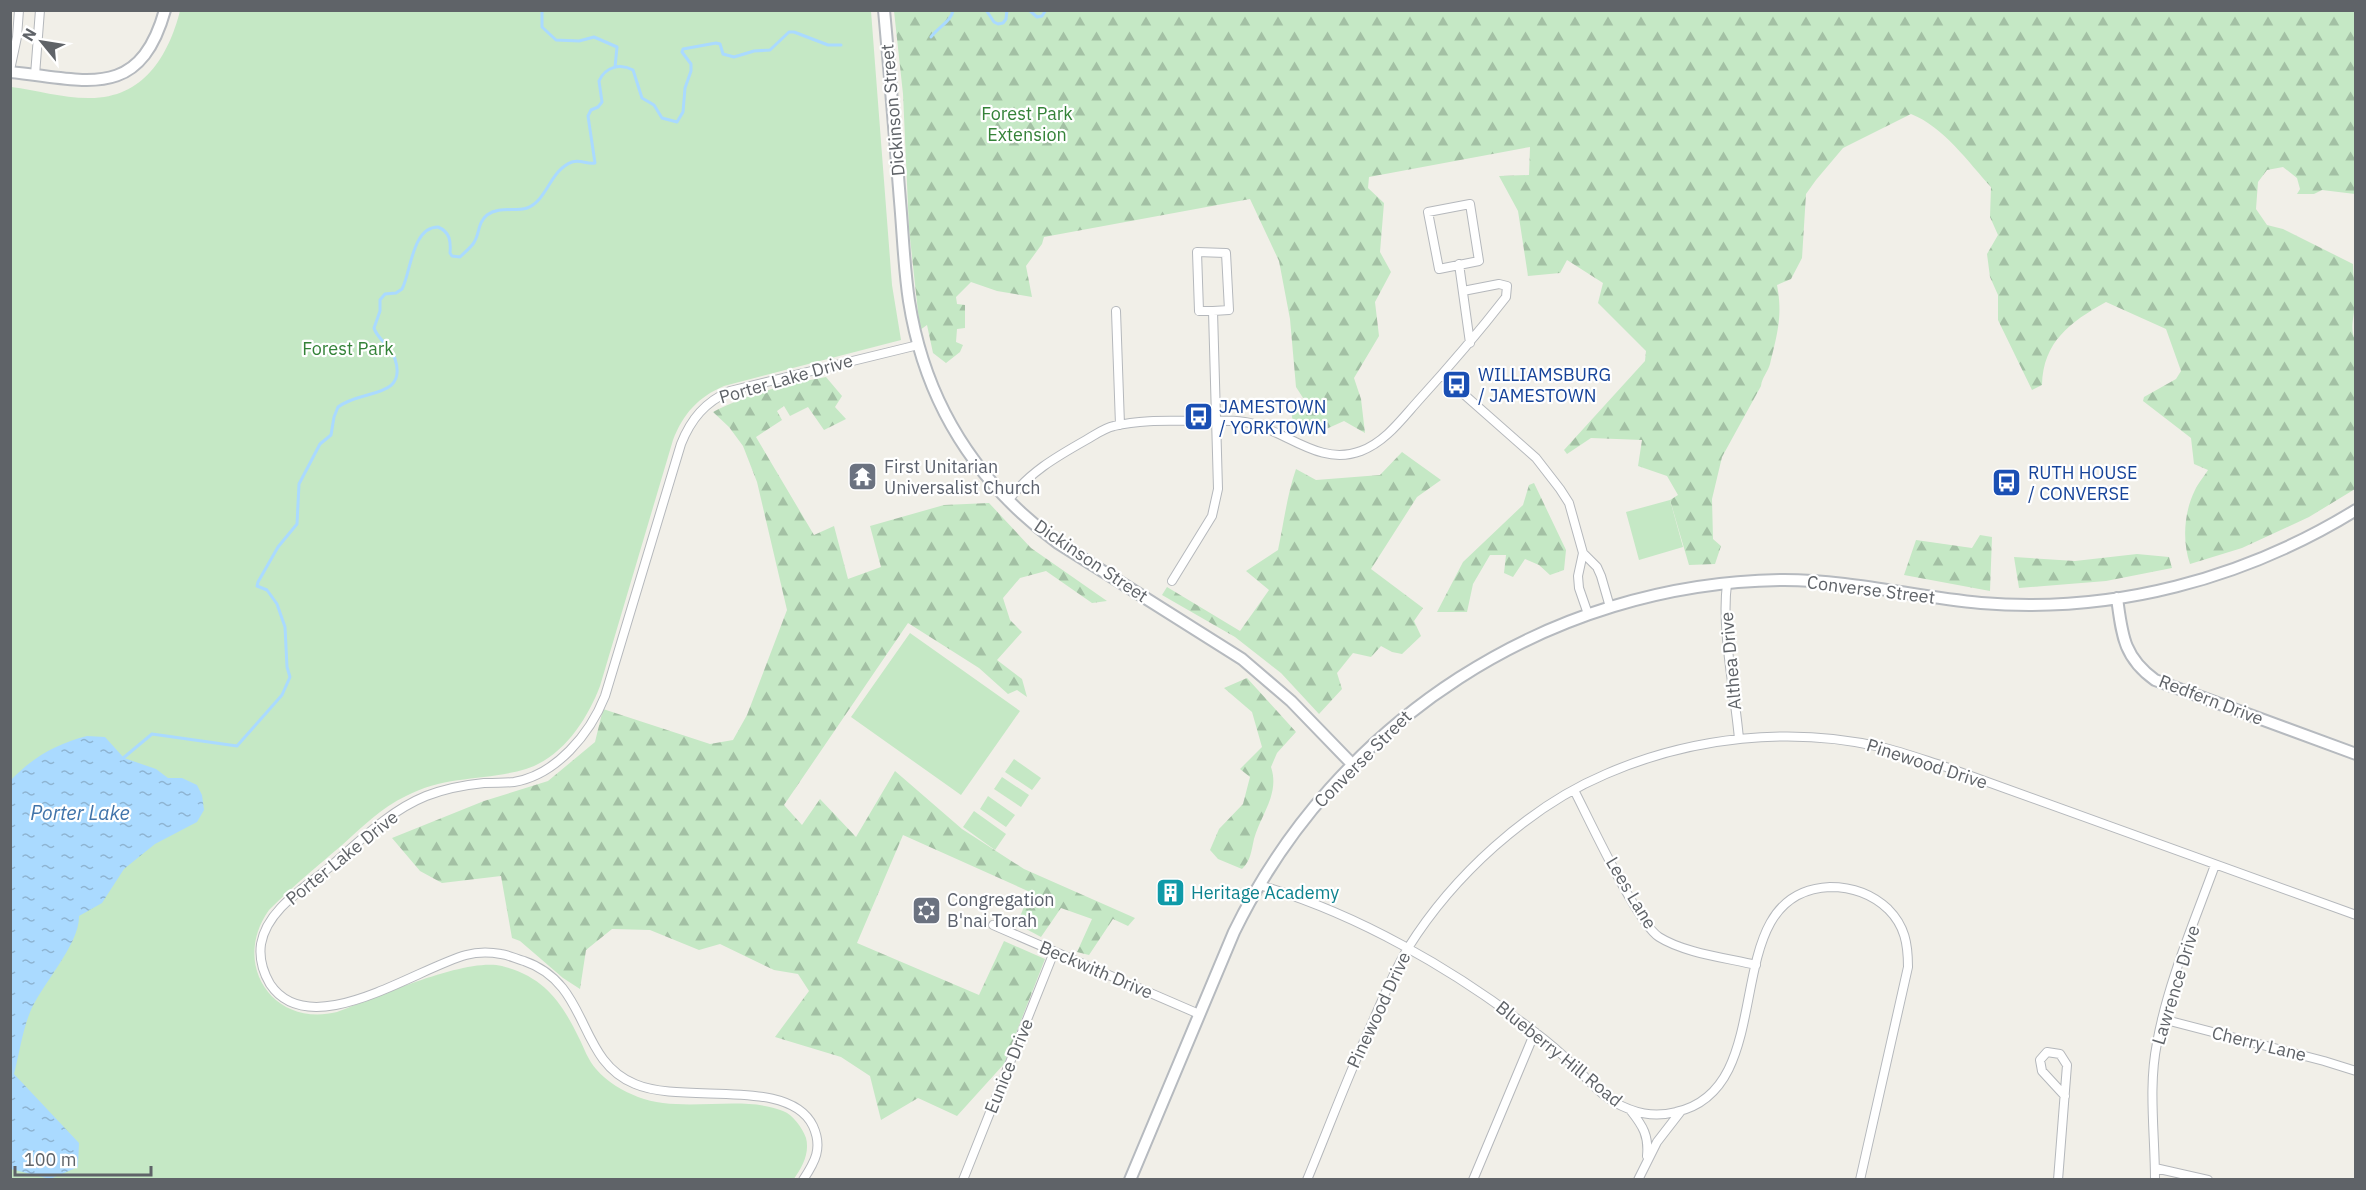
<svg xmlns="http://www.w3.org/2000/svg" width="2366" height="1190" font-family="'IBM Plex Sans',sans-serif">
  <defs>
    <pattern id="forest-firs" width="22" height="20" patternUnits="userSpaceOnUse" patternTransform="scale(1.5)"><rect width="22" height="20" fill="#c5e8c5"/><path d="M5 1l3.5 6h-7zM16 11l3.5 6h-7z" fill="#a3c0a4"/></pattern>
    <pattern id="water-ripples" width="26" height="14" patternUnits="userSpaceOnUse" patternTransform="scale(1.5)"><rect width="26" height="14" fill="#aadaff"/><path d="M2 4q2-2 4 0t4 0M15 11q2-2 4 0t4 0" fill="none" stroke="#8eb4d2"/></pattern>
  </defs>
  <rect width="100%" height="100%" fill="#f1efe8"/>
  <path fill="url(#forest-firs)" d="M 894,11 L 2355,11 L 2355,194 L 2322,190 L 2314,194 L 2297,194 L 2300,189 L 2297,178 L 2283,167 L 2267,170 L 2258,182 L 2256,209 L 2267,225 L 2283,229 L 2353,264 C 2353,275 2355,286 2355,297 C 2356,315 2348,326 2356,343 L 2355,489 L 2309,517 L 2242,548 L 2190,564 C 2182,541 2184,512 2195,490 C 2198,483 2204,477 2208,470 L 2194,464 L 2191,438 L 2143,401 L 2144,397 L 2176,379 L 2181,371 L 2166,329 L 2106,302 C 2070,322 2043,342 2042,385 L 2032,390 L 1998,320 L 1998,295 L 1990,277 L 1987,254 L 1998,235 L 1990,217 L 1991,187 C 1968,162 1944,127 1911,114 L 1843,148 L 1816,180 L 1806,194 L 1802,258 L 1791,279 L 1777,285 C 1783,316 1777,334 1770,364 C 1768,372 1762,377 1761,386 L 1722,457 L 1712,499 L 1713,539 L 1721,546 L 1715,564 L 1689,565 L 1670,500 L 1678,495 L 1667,476 L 1638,466 L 1642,440 L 1591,438 L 1567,454 L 1564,450 L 1645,361 L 1646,351 L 1598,303 L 1603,283 L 1567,260 L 1560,273 L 1528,276 L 1518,211 L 1499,176 L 1529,175 L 1530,147 L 1369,177 L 1368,188 L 1384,203 L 1380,252 L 1391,272 L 1375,302 L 1379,336 L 1354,378 L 1361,399 L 1365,433 L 1344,421 L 1315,434 L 1294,430 L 1291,410 L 1305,401 L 1296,387 L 1290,319 L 1279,261 L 1250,199 L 1044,237 L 1042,244 L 1026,266 L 1032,297 L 997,291 L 971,282 L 956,297 L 957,304 L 965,305 L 965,328 L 957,329 L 956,342 L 963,345 L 960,352 L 946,363 L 933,353 L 927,325 L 920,330 L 909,229 L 903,94 Z
    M 826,377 L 842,396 L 835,407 L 846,419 L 824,430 L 808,407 L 790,416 L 784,406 L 777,411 L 782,420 L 756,437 L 814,535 L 834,526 L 848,579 L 881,567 L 870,526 L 944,505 L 989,503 L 1031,548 L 1107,601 L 1092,603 L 1046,571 L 1020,578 L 1003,598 L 1010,620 L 1022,632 L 997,660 L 1022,679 L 1027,697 L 1017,690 L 1008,694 L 979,668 L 908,623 L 784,805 L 802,825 L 820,799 L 856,837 L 895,771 L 962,829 L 1024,869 L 1135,918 L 1128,926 L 1113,919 L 1089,955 L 1077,952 L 1092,919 L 1061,908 L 1041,937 L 1017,924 L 1030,892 L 903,835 L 857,943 L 979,995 L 1004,941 L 1045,959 L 1004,1064 L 957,1116 L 918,1098 L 881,1120 L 870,1076 L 841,1057 L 775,1037 L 809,991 L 798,974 L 774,970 L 720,944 L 699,950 L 650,930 L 612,929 L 586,950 L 580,989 L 563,978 L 520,941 L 512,938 L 501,876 L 442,883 L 420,871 L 392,838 L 484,801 L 548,781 L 595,742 L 603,709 L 710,744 L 733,740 L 747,715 L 787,610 L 757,482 L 743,446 L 729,427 L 713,412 C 753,392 783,385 826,377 Z
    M 1402,452 L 1441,480 L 1417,497 L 1371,569 L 1423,608 L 1414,621 L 1421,636 L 1402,654 L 1392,652 L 1381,646 L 1371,657 L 1353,653 L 1337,673 L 1342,689 L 1319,714 L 1281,673 L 1235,637 L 1162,595 L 1167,587 L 1240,631 L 1269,590 L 1246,571 L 1278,550 C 1284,522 1287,495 1296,469 L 1316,480 L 1380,475 Z
    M 1534,483 L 1566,550 L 1564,570 L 1550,575 L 1539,565 L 1525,559 L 1513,577 L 1504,573 L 1506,555 L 1490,555 L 1473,584 L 1467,612 L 1437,612 L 1463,562 L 1523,505 L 1529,485 Z
    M 1980,535 L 1992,537 L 1990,591 L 1904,575 L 1916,540 L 1972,548 Z
    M 2137,554 L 2169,557 L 2172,568 L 2106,581 L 2019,588 L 2014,557 L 2075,561 Z
    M 1247,678 L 1296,732 L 1277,753 L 1271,767 C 1280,794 1261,814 1254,839 C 1251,852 1251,860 1242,869 L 1218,859 L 1210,850 L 1219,829 L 1243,804 L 1250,777 L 1240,769 L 1262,747 L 1252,712 L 1224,688 Z"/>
  <path fill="#c5e8c5" d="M 180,11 L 871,11 L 892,285 L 901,340 L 724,386 C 698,397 683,414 673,440 L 600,686 C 587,720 563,757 526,769 C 486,781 445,775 406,796 C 381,808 361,828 341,846 C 316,867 292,887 269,910 C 231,963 272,1028 337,1012 C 375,998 465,957 502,966 C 544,977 561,1001 579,1038 C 584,1048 588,1060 596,1069 C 607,1082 623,1091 638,1097 C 682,1114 742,1094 783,1111 C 793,1115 802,1127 806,1138 C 810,1153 802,1168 793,1180 L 11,1180 L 11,87 C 36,90 62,98 88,98 C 143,99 168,57 180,11 Z
    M 1670,500 L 1683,547 L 1639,560 L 1626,512 Z
    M 910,633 L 1020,711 L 961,795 L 851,717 Z
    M 1014,759 L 1041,778 L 1032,790 L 1005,772 Z
    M 1002,777 L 1029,795 L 1021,807 L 994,789 Z
    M 988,796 L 1015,815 L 1006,827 L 980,809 Z
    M 974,811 L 1006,834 L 995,850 L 963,827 Z"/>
  <path fill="url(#water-ripples)" d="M 87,736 L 105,737 L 124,758 L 156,769 L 168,778 L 182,778 L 197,785 L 202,795 L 204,810 L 197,822 L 155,844 L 124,869 L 102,903 L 79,916 C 80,945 39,987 29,1015 C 22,1033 19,1055 14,1074 L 79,1143 L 78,1167 L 50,1179 L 11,1169 L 11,780 C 33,757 56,744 87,736 Z"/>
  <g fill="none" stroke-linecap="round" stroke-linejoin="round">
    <path stroke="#aadaff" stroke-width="3" d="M 542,10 L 542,27 L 556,40 L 579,41 L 594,37 L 617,47 L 615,67
      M 986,10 L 994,22 L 998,24 L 1003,23 L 1006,19 L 1007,10
      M 1029,10 L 1037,17 L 1042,16 L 1046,10
      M 931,37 C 938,27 952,21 953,10
      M 122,759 L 152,734 L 237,746 L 282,695 L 290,677 L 287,667 L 285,627 L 277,604 L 267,590 L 257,586 L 258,582 L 278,547 L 297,524 L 299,484 L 320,444 L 331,435 L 334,417 L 338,407 C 361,389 408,399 395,359 C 391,346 377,339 374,328 L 380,311 L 380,300 L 385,294 L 396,293 L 402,289 C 411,272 412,227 438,227 C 450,232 451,241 450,253 L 452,256 L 460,257 C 464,253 470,248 473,244 C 480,235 477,223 487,215 C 499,206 515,212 527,208 C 547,201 550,170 572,162 C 581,159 587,165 595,163 L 588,116 L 591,110 L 598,107 L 602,102 L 599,81 C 605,67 620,63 633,70 L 642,98 L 654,105 L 662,118 L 677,122 L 683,112 L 685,88 L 691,71 L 691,64 L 682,52 L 683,49 L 716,43 L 720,44 L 723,54 L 734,57 L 754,51 L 770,50 L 789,32 L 794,32 L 828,45 L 841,45"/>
    <defs>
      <path id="street" d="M 10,70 L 17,37 L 19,10
        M 35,75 L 40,10
        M 1470,204 L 1479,261 L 1439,269 L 1428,212 Z
        M 1459,264 L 1470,343
        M 1116,311 L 1120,425
        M 1442,375 L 1536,458 L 1560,489 L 1569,503 L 1583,553 L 1578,576 L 1579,588 L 1588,614
        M 1008,501 C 1028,473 1056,457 1086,440 C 1095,435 1104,428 1114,426 C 1142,419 1172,421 1200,421 C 1218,421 1237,419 1254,424 C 1290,434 1321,466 1361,451 C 1385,442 1401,420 1418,401 C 1449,367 1478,333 1506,297 L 1507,286 L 1499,284 L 1463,291
        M 1583,553 L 1597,567 L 1601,576 L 1610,607
        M 1172,581 L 1212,516 L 1218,489 L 1213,311 L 1199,311 L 1197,252 L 1226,253 L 1229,310 L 1213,311
        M 1727,584 C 1721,629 1735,692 1739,739
        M 1574,790 C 1589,819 1637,923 1659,937 C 1684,953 1727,958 1756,965
        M 1259,885 C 1356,913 1453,969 1532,1030 C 1547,1041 1561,1053 1574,1066 C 1587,1078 1598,1093 1614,1102 C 1634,1113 1653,1118 1676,1112 C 1785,1088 1712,892 1830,887 C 1852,887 1872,894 1888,909 C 1905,926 1908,944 1908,967 L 1860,1180
        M 993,925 L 1199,1014
        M 2162,1019 L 2324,1061 L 2356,1071
        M 1631,1111 C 1643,1126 1649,1136 1647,1156
        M 2155,1168 L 2208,1180
        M 803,1180 C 815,1162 823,1148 813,1126 C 789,1076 684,1105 635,1084 C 576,1060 591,984 524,961 C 516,959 509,955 501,954 C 490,952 477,952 466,955 C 415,969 310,1044 270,984 C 263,972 259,958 261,944 C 267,909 306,887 331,866 C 360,841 389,811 426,796 C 444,789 464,785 484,783 C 494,783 504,783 514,782 C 556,775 590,734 605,696 L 681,444 C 691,419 705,402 730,391 L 918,345
        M 963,1180 L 1054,952
        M 1307,1180 C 1329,1127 1349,1073 1373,1021 C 1384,996 1394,971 1408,948 C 1453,876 1528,807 1606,774 C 1691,737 1791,726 1881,747 C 1903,752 1924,760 1946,767 L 2356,915
        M 1473,1180 L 1535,1032
        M 1638,1180 L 1657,1142 L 1681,1111
        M 2058,1180 L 2067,1065 L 2060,1054 L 2047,1052 L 2040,1060 L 2042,1071 L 2065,1096
        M 2155,1180 C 2155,1134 2148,1087 2157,1043 C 2168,982 2194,923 2215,865"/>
      <path id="secondary" d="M 884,10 C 890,74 895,138 900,201 C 903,235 904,268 909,301 C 925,403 975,482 1058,543 L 1242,659 L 1291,701 L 1353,765
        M 10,72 C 84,79 139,103 165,10
        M 2117,598 C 2122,634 2123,657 2155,680 L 2356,754
        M 1130,1180 L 1234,932 C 1336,722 1549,582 1784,580 C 1851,580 1915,597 1981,603 C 2113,614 2244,579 2356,510"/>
    </defs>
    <use href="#street" stroke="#b5b8bc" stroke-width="10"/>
    <use href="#secondary" stroke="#b6babf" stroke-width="14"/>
    <use href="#street" stroke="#fff" stroke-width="8"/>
    <use href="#secondary" stroke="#fff" stroke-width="10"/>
  </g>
  <defs>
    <symbol id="bus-square" viewBox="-11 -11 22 22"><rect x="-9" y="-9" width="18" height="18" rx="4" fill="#1a4fb4" stroke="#fff"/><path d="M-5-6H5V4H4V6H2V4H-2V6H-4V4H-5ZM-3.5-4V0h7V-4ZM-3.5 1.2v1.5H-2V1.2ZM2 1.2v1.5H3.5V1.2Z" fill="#fff"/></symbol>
    <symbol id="temple-square" viewBox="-11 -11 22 22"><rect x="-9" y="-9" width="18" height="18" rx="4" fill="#6b7280" stroke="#fff"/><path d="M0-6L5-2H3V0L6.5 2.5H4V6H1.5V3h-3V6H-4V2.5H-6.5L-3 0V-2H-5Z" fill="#fff"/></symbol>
    <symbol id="building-square" viewBox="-11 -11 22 22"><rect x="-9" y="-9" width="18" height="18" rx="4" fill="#0f9aa8" stroke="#fff"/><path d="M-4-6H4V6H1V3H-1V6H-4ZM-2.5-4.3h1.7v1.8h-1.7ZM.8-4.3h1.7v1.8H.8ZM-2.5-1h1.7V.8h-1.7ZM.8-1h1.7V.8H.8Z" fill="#fff"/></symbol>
    <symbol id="synagogue-square" viewBox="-11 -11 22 22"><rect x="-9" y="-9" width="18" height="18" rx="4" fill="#6b7280" stroke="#fff"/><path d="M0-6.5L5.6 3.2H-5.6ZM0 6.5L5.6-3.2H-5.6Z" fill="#fff"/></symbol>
  </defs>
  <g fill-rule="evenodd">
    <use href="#bus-square" x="1440" y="368" width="33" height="33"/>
    <use href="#bus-square" x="1182" y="400" width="33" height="33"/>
    <use href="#temple-square" x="846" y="460" width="33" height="33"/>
    <use href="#bus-square" x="1990" y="466" width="33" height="33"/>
    <use href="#building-square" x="1154" y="876" width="33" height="33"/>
    <use href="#synagogue-square" x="910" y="894" width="33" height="33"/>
  </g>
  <g text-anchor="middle" stroke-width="4.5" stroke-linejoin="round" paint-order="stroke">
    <g font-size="18" fill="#5f6368" stroke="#fff">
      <text transform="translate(893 110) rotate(-95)" y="6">Dickinson Street</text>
      <text transform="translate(786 379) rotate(-16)" y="6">Porter Lake Drive</text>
      <text transform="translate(1091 561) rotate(34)" y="6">Dickinson Street</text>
      <text transform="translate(1871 590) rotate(7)" y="6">Converse Street</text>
      <text transform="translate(1731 661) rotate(-95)" y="6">Althea Drive</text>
      <text transform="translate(2211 700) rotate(21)" y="6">Redfern Drive</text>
      <text transform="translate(1363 759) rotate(-45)" y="6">Converse Street</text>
      <text transform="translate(1927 764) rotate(18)" y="6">Pinewood Drive</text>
      <text transform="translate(342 858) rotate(-39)" y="6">Porter Lake Drive</text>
      <text transform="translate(1631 893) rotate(59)" y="6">Lees Lane</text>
      <text transform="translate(1096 970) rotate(23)" y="6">Beckwith Drive</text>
      <text transform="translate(2176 985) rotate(-73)" y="6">Lawrence Drive</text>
      <text transform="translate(1379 1010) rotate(-65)" y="6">Pinewood Drive</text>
      <text transform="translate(2259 1044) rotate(14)" y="6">Cherry Lane</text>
      <text transform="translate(1559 1054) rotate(39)" y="6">Blueberry Hill Road</text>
      <text transform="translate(1009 1066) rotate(-68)" y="6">Eunice Drive</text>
    </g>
    <g font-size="18" fill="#348238" stroke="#fff">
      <text x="1027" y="120">Forest Park<tspan x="1027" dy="21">Extension</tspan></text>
      <text x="348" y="355">Forest Park</text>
    </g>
    <g font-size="18" fill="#164399" stroke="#fff" text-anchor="start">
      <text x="1478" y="381">WILLIAMSBURG<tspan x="1478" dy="21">/ JAMESTOWN</tspan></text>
      <text x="1219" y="413">JAMESTOWN<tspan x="1219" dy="21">/ YORKTOWN</tspan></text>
      <text x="2028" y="479">RUTH HOUSE<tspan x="2028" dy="21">/ CONVERSE</tspan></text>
    </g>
    <g font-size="18" fill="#5b616d" stroke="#fff" text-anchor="start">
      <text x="884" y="473">First Unitarian<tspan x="884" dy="21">Universalist Church</tspan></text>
      <text x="947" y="906">Congregation<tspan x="947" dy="21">B'nai Torah</tspan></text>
    </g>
    <g font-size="18" fill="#0d838f" stroke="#fff" text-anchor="start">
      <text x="1191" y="899">Heritage Academy</text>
    </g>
    <g font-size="20" font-style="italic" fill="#4174aa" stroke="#fff">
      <text x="80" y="820">Porter Lake</text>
    </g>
  </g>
  <rect width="2366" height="1190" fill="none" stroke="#5f6368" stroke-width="24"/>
  <g transform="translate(42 42) rotate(300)" stroke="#ffffff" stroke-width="4.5" paint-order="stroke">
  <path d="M0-4.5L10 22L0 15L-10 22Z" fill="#5f6368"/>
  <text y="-9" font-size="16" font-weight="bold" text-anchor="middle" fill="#5f6368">N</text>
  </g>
  <path d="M15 1166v9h136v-9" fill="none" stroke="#5f6368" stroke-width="3"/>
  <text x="24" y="1166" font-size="18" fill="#5f6368" stroke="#ffffff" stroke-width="4.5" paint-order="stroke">100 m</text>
</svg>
